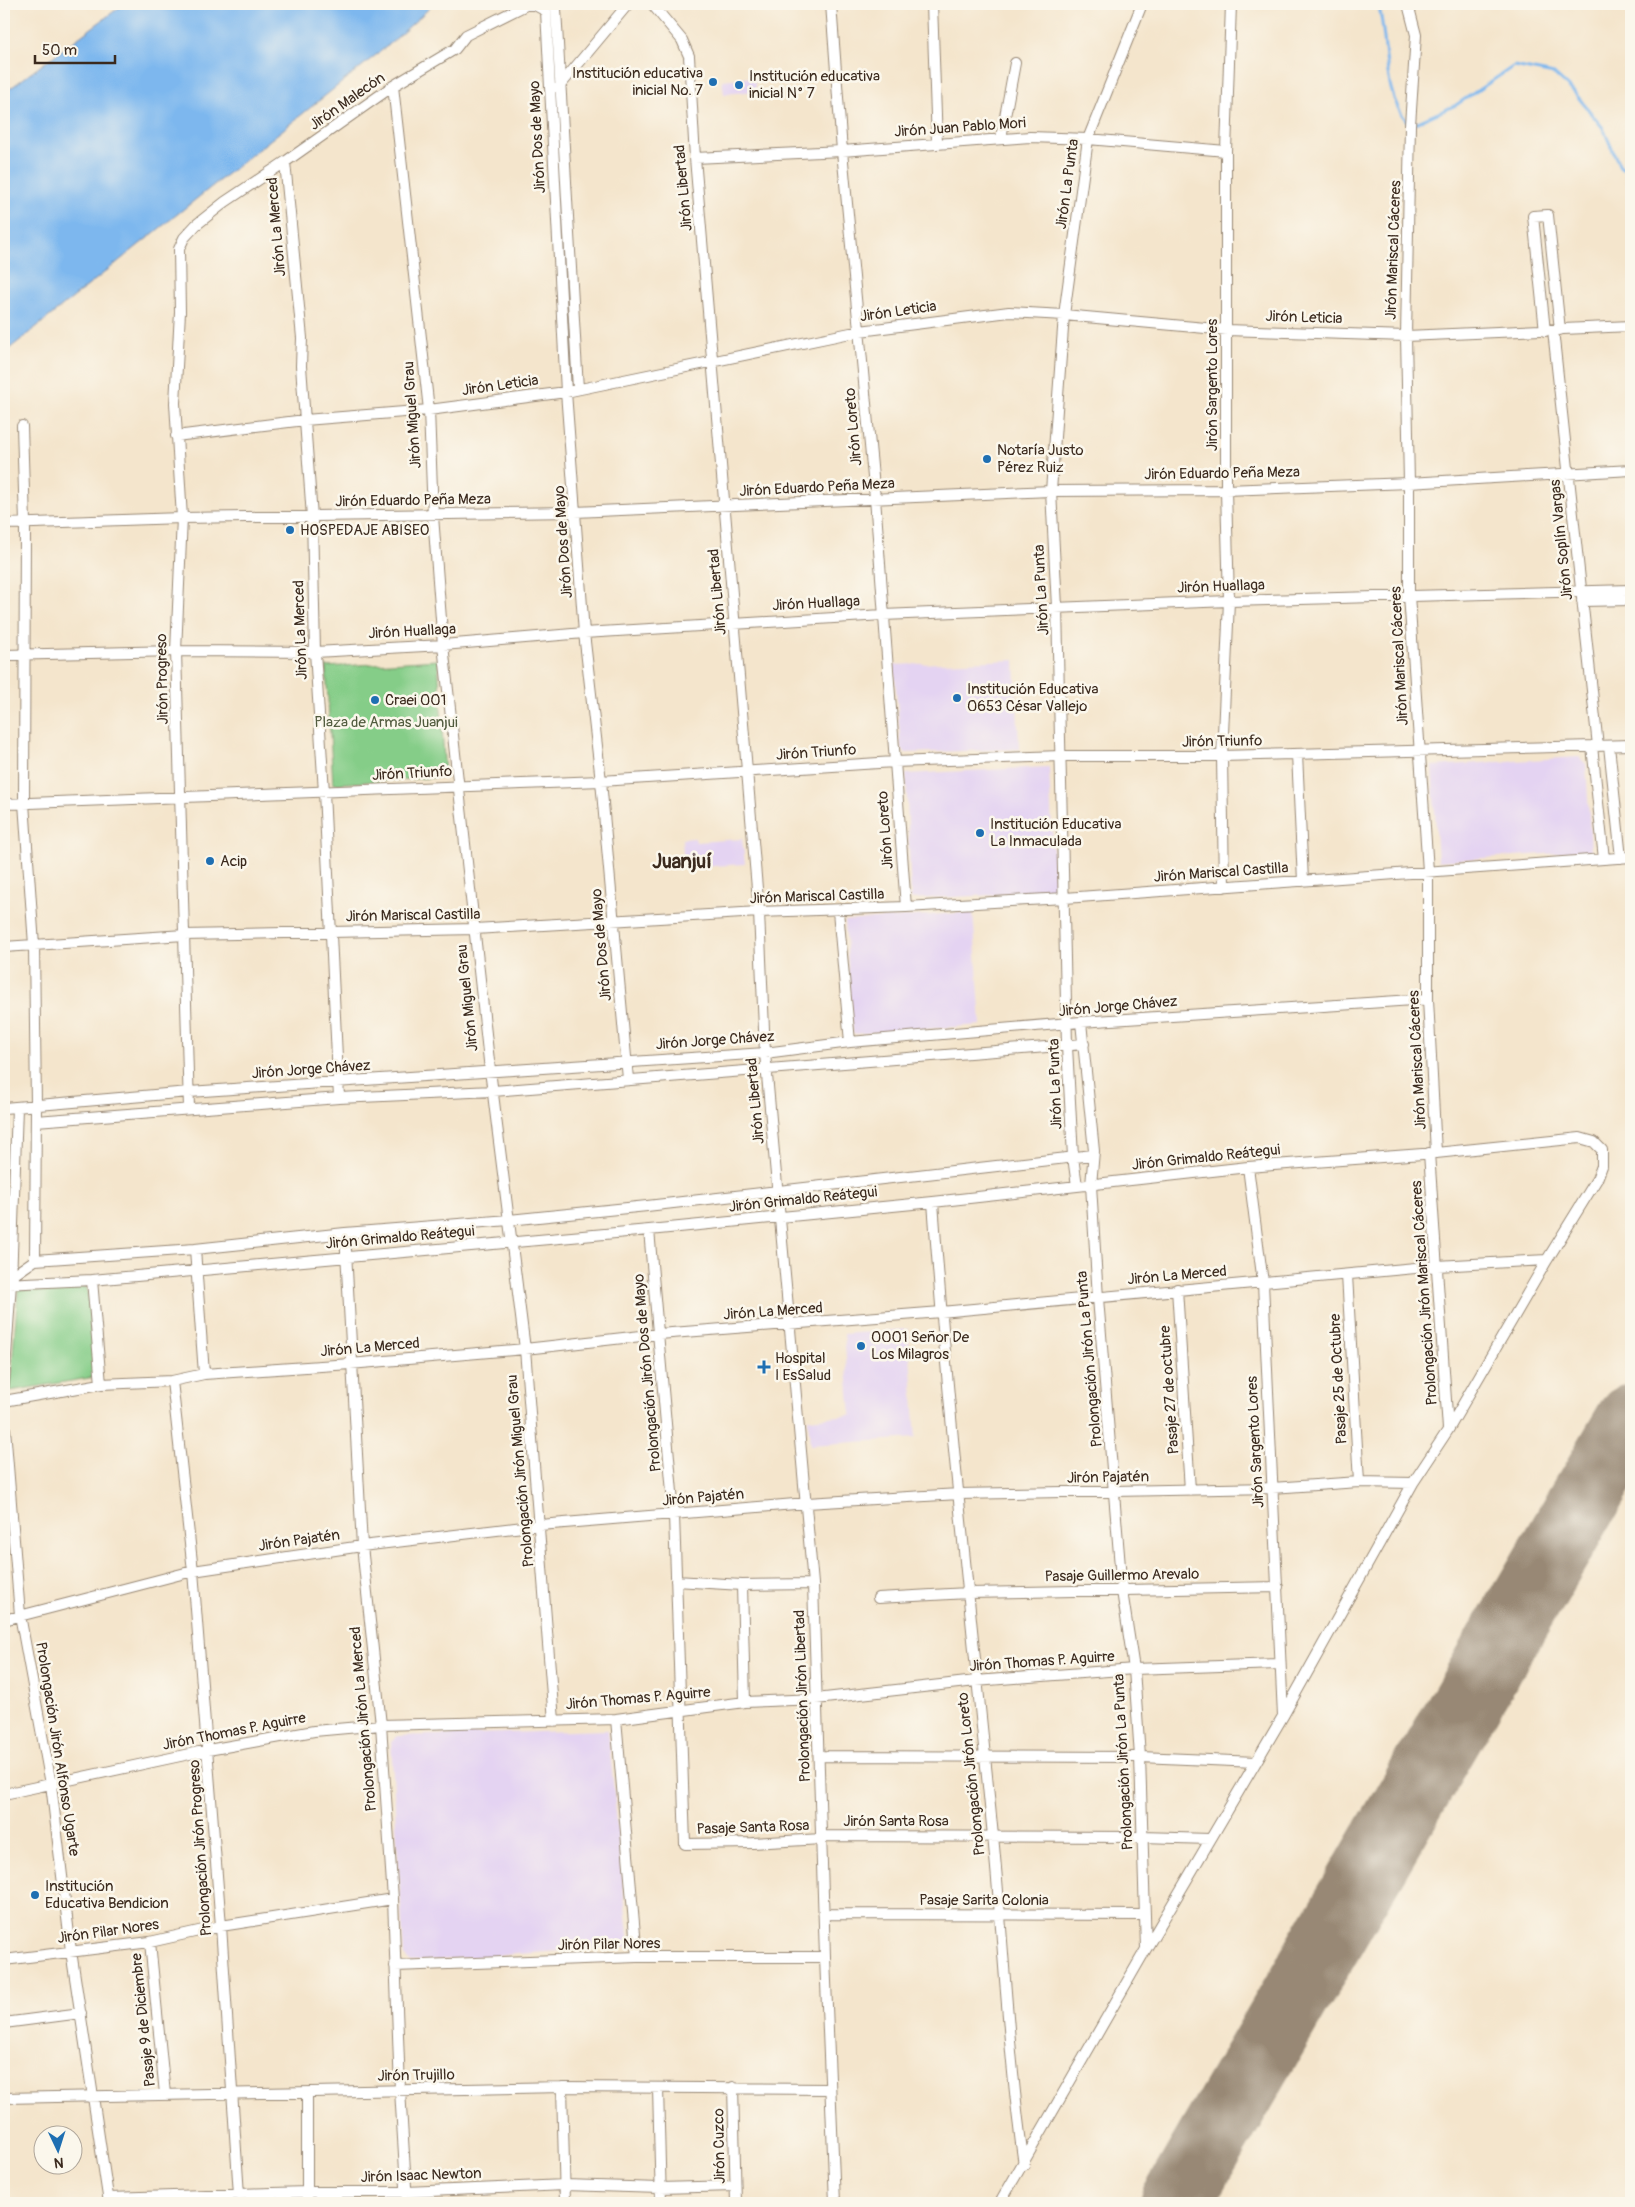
<svg xmlns="http://www.w3.org/2000/svg" width="1635" height="2207" font-family="Pangolin,sans-serif">
  <rect width="100%" height="100%" fill="#fbf7ec"/>
  <filter id="ink" filterUnits="userSpaceOnUse"><feTurbulence type="fractalNoise" baseFrequency=".02" numOctaves="2"/><feDisplacementMap in="SourceGraphic" scale="10" xChannelSelector="R" yChannelSelector="G"/><feConvolveMatrix kernelMatrix="1 2 1 2 8 2 1 2 1" color-interpolation-filters="sRGB"/></filter>
  <filter id="wash" filterUnits="userSpaceOnUse"><feTurbulence type="fractalNoise" baseFrequency=".0096" numOctaves="4" result="noise"/><feDisplacementMap in="SourceGraphic" scale="20" xChannelSelector="R" yChannelSelector="G"/><feGaussianBlur stdDeviation="1.12" result="paint"/><feColorMatrix in="noise" values="0 0 0 0 0 0 0 0 0 0 0 0 0 0 0 0 0 1.4 0 .05"/><feComposite in="paint" operator="in"/></filter>
  <g filter="url(#wash)">
    <rect width="100%" height="100%" fill="#f4e5cc"/>
    <path fill="#e4d3f2" d="M 754,77 L 756,91 L 724,94 L 722,80 Z
      M 1015,660 L 1019,749 L 906,753 L 901,749 L 894,665 Z
      M 1579,757 L 1586,764 L 1591,851 L 1438,861 L 1432,766 Z
      M 1049,767 L 1055,892 L 911,899 L 906,774 Z
      M 695,838 L 696,842 L 742,839 L 745,864 L 684,868 L 682,839 Z
      M 973,912 L 981,1025 L 853,1034 L 845,921 Z
      M 908,1329 L 916,1438 L 810,1445 L 808,1419 L 851,1415 L 844,1334 Z
      M 608,1730 L 629,1946 L 410,1962 L 404,1956 L 391,1742 L 398,1736 Z"/>
    <path fill="#85cd88" stroke="#607c53" d="M 438,660 L 445,777 L 333,784 L 326,667 Z
      M 87,1287 L 95,1377 L 10,1391 L 18,1290 Z"/>
    <path fill="#7db7ee" stroke="#5c7086" d="M 124,4 L 434,4 L 391,43 L 4,353 L 4,93 Z"/>
    <g fill="none" stroke-linecap="round" stroke-linejoin="round">
      <path stroke="#7db7ee" stroke-width="3" d="M 1378,4 C 1389,40 1381,94 1408,122
        M 1413,124 L 1456,105 L 1514,66 L 1554,74 L 1574,92 L 1603,128 L 1620,167 L 1631,171"/>
      <path stroke="#988875" stroke-width="71" d="M 1175,2203 L 1631,1420"/>
    </g>
  </g>
  <g filter="url(#ink)">
    <g fill="none" stroke-linecap="round" stroke-linejoin="round">
      <defs>
        <path id="street" d="M 652,4 L 682,40 L 689,56 L 695,158 L 759,912 L 765,1053 L 813,1584 L 825,1957 L 835,2203
          M 831,4 L 842,151 L 875,498 L 906,907
          M 932,4 L 937,143
          M 1408,4 L 1416,35 L 1410,125 L 1406,336 L 1409,483 L 1409,595 L 1428,871 L 1428,999 L 1436,1153
          M 556,9 L 578,389
          M 546,11 L 566,392 L 584,633 L 601,781 L 628,1079
          M 393,86 L 429,410 L 433,516 L 443,645 L 490,1070 L 525,1349 L 554,1721
          M 558,88 L 628,4
          M 1001,138 L 1015,63
          M 695,158 L 842,151 L 1030,137 L 1088,139 L 1226,151
          M 285,162 L 302,338 L 301,366 L 312,517 L 315,652 L 324,792 L 339,1098
          M 1553,330 L 1598,746
          M 1545,331 L 1533,216 L 1548,215 L 1560,330
          M 22,426 L 25,523 L 24,803 L 34,945 L 36,1105 L 35,1260
          M 176,436 L 305,420 L 429,410 L 566,392 L 860,331 L 1009,312 L 1064,315 L 1227,330 L 1406,336 L 1631,326
          M 4,524 L 182,518 L 575,512 L 1051,491 L 1226,490 L 1409,483 L 1631,470
          M 1582,601 L 1631,600
          M 4,655 L 176,651 L 315,652 L 443,645 L 584,633 L 883,615 L 1229,601 L 1631,590
          M 1592,746 L 1604,859
          M 1609,746 L 1621,858
          M 1297,754 L 1303,881
          M 4,804 L 601,781 L 894,762 L 1061,756 L 1222,756 L 1631,745
          M 1224,887 L 1222,756 L 1229,601 L 1226,490 L 1226,151 L 1231,4
          M 838,911 L 850,1042
          M 4,947 L 184,935 L 475,929 L 759,912 L 906,907 L 1065,898 L 1631,857
          M 1081,1022 L 1094,1151 L 1091,1185 L 1098,1298 L 1122,1591 L 1134,1669 L 1140,1757 L 1146,1948
          M 4,1108 L 189,1092 L 765,1053 L 850,1042 L 1081,1022 L 1428,999
          M 189,1109 L 176,651 L 182,518 L 175,403 L 180,312 L 179,249 L 184,238 L 196,225 L 225,202 L 285,162 L 393,86 L 455,49 L 466,35 L 526,5 L 535,5 L 546,11
          M 36,1121 L 339,1098 L 493,1091 L 1084,1044
          M 1429,1153 L 1448,1429
          M 1248,1167 L 1263,1283 L 1283,1716
          M 1077,1186 L 1073,1157 L 1067,1046 L 1057,607 L 1051,491 L 1064,315 L 1088,139 L 1142,4
          M 933,1202 C 948,1413 972,1624 993,1836 C 1004,1945 1008,2055 1024,2165
          M 649,1230 L 674,1515 L 685,1844 L 753,1843 L 822,1839
          M 345,1233 L 362,1546 L 381,1725 L 393,1899 L 400,2090 L 407,2203
          M 195,1249 L 204,1374
          M 1347,1275 L 1359,1482
          M 92,1280 L 101,1384
          M 11,1283 L 15,1274 L 35,1260 L 195,1249 L 345,1233 L 509,1220 L 647,1206 L 1093,1155
          M 4,1284 L 92,1280 L 649,1230 L 933,1202 L 1248,1167 L 1436,1153 L 1580,1138 L 1594,1142 L 1602,1150 L 1602,1166 L 1597,1179 L 1547,1260 L 1448,1430 L 1413,1483 L 1283,1716 L 1146,1949 L 1000,2203
          M 1177,1289 L 1190,1490
          M 172,1381 L 193,1571 L 221,1926 L 239,2195
          M 4,1384 L 11,1283 L 17,1107
          M 4,1401 L 101,1384 L 172,1381 L 204,1374 L 350,1364 L 525,1349 L 659,1334 L 941,1312 L 1437,1266 L 1547,1260
          M 4,1416 L 20,1615 L 51,1784 L 71,1951 L 109,2203
          M 676,1581 L 742,1585 L 813,1584
          M 742,1585 L 745,1702
          M 878,1598 L 968,1593 L 1278,1587
          M 4,1620 L 193,1571 L 362,1546 L 540,1525 L 807,1503 L 959,1494 L 1272,1488 L 1359,1482 L 1413,1483
          M 616,1719 L 637,1957
          M 819,1756 L 1140,1757 L 1256,1762
          M 4,1794 L 208,1750 L 314,1731 L 381,1725 L 616,1719 L 745,1702 L 816,1699 L 976,1681 L 1134,1669 L 1280,1664
          M 822,1836 L 1142,1837 L 1210,1839
          M 824,1914 L 1145,1915
          M 150,1942 L 165,2094
          M 4,1960 L 150,1942 L 221,1926 L 393,1899
          M 395,1966 L 637,1957 L 825,1957
          M 4,2023 L 81,2013
          M 562,2087 L 565,2203
          M 733,2087 L 736,2203
          M 658,2088 L 661,2203
          M 307,2093 L 307,2203
          M 4,2098 L 562,2087 L 830,2089
          M 109,2198 L 307,2192 L 406,2192 L 565,2185 L 660,2188 L 735,2186"/>
      </defs>
      <use href="#street" stroke="#988875" stroke-width="12"/>
      <use href="#street" stroke="#fff" stroke-width="10"/>
    </g>
  </g>
  <g fill="#1f6fb2" stroke="#fbf7ec" stroke-width="2">
    <circle cx="713" cy="82" r="5"/>
    <circle cx="739" cy="85" r="5"/>
    <circle cx="987" cy="459" r="5"/>
    <circle cx="290" cy="530" r="5"/>
    <circle cx="957" cy="698" r="5"/>
    <circle cx="375" cy="700" r="5"/>
    <circle cx="980" cy="833" r="5"/>
    <circle cx="210" cy="861" r="5"/>
    <circle cx="861" cy="1346" r="5"/>
    <path d="M761.5 1359.5h5v5h5v5h-5v5h-5v-5h-5v-5h5z"/>
    <circle cx="35" cy="1895" r="5"/>
  </g>
  <g text-anchor="middle" stroke-width="5" stroke-linejoin="round" paint-order="stroke">
    <g font-size="15" fill="#3b2a1e" stroke="#fbf7ec" text-anchor="start">
      <text x="703" y="78" text-anchor="end">Institución educativa<tspan x="703" dy="17">inicial No. 7</tspan></text>
      <text x="749" y="81">Institución educativa<tspan x="749" dy="17">inicial N° 7</tspan></text>
      <text x="997" y="455">Notaría Justo<tspan x="997" dy="17">Pérez Ruiz</tspan></text>
      <text x="300" y="535">HOSPEDAJE ABISEO</text>
      <text x="967" y="694">Institución Educativa<tspan x="967" dy="17">0653 César Vallejo</tspan></text>
      <text x="385" y="705">Craei 001</text>
      <text x="990" y="829">Institución Educativa<tspan x="990" dy="17">La Inmaculada</tspan></text>
      <text x="220" y="866">Acip</text>
      <text x="871" y="1342">0001 Señor De<tspan x="871" dy="17">Los Milagros</tspan></text>
      <text x="775" y="1363">Hospital<tspan x="775" dy="17">I EsSalud</tspan></text>
      <text x="45" y="1891">Institución<tspan x="45" dy="17">Educativa Bendicion</tspan></text>
    </g>
    <g font-size="15" fill="#3b2a1e" stroke="#fbf7ec">
      <text transform="translate(347 101) rotate(-35)" y="5">Jirón Malecón</text>
      <text transform="translate(960 127) rotate(-4)" y="5">Jirón Juan Pablo Mori</text>
      <text transform="translate(537 137) rotate(-93)" y="5">Jirón Dos de Mayo</text>
      <text transform="translate(1067 184) rotate(-82)" y="5">Jirón La Punta</text>
      <text transform="translate(683 188) rotate(-95)" y="5">Jirón Libertad</text>
      <text transform="translate(276 227) rotate(-95)" y="5">Jirón La Merced</text>
      <text transform="translate(1393 250) rotate(-88)" y="5">Jirón Mariscal Cáceres</text>
      <text transform="translate(898 311) rotate(-8)" y="5">Jirón Leticia</text>
      <text transform="translate(1304 317) rotate(2)" y="5">Jirón Leticia</text>
      <text transform="translate(500 385) rotate(-8)" y="5">Jirón Leticia</text>
      <text transform="translate(1212 385) rotate(-90)" y="5">Jirón Sargento Lores</text>
      <text transform="translate(412 415) rotate(-94)" y="5">Jirón Miguel Grau</text>
      <text transform="translate(853 427) rotate(-95)" y="5">Jirón Loreto</text>
      <text transform="translate(1222 473) rotate(-1)" y="5">Jirón Eduardo Peña Meza</text>
      <text transform="translate(817 487) rotate(-3)" y="5">Jirón Eduardo Peña Meza</text>
      <text transform="translate(413 500) rotate(-1)" y="5">Jirón Eduardo Peña Meza</text>
      <text transform="translate(1561 540) rotate(-96)" y="5">Jirón Soplín Vargas</text>
      <text transform="translate(563 542) rotate(-94)" y="5">Jirón Dos de Mayo</text>
      <text transform="translate(1221 586) rotate(-2)" y="5">Jirón Huallaga</text>
      <text transform="translate(1041 590) rotate(-93)" y="5">Jirón La Punta</text>
      <text transform="translate(717 592) rotate(-95)" y="5">Jirón Libertad</text>
      <text transform="translate(816 603) rotate(-3)" y="5">Jirón Huallaga</text>
      <text transform="translate(300 630) rotate(-92)" y="5">Jirón La Merced</text>
      <text transform="translate(412 631) rotate(-3)" y="5">Jirón Huallaga</text>
      <text transform="translate(1399 656) rotate(-93)" y="5">Jirón Mariscal Cáceres</text>
      <text transform="translate(162 679) rotate(-91)" y="5">Jirón Progreso</text>
      <text transform="translate(1222 741) rotate(-1)" y="5">Jirón Triunfo</text>
      <text transform="translate(816 752) rotate(-4)" y="5">Jirón Triunfo</text>
      <text transform="translate(412 773) rotate(-3)" y="5">Jirón Triunfo</text>
      <text transform="translate(885 830) rotate(-94)" y="5">Jirón Loreto</text>
      <text transform="translate(1221 872) rotate(-4)" y="5">Jirón Mariscal Castilla</text>
      <text transform="translate(817 896) rotate(-2)" y="5">Jirón Mariscal Castilla</text>
      <text transform="translate(413 915) rotate(-1)" y="5">Jirón Mariscal Castilla</text>
      <text transform="translate(601 945) rotate(-95)" y="5">Jirón Dos de Mayo</text>
      <text transform="translate(467 998) rotate(-96)" y="5">Jirón Miguel Grau</text>
      <text transform="translate(1118 1006) rotate(-5)" y="5">Jirón Jorge Chávez</text>
      <text transform="translate(715 1040) rotate(-4)" y="5">Jirón Jorge Chávez</text>
      <text transform="translate(1417 1060) rotate(-93)" y="5">Jirón Mariscal Cáceres</text>
      <text transform="translate(311 1069) rotate(-4)" y="5">Jirón Jorge Chávez</text>
      <text transform="translate(1055 1084) rotate(-92)" y="5">Jirón La Punta</text>
      <text transform="translate(755 1101) rotate(-95)" y="5">Jirón Libertad</text>
      <text transform="translate(1206 1157) rotate(-6)" y="5">Jirón Grimaldo Reátegui</text>
      <text transform="translate(803 1199) rotate(-6)" y="5">Jirón Grimaldo Reátegui</text>
      <text transform="translate(400 1237) rotate(-5)" y="5">Jirón Grimaldo Reátegui</text>
      <text transform="translate(1177 1275) rotate(-5)" y="5">Jirón La Merced</text>
      <text transform="translate(1424 1293) rotate(-94)" y="5">Prolongación Jirón Mariscal Cáceres</text>
      <text transform="translate(773 1311) rotate(-4)" y="5">Jirón La Merced</text>
      <text transform="translate(370 1347) rotate(-5)" y="5">Jirón La Merced</text>
      <text transform="translate(1089 1359) rotate(-95)" y="5">Prolongación Jirón La Punta</text>
      <text transform="translate(647 1373) rotate(-95)" y="5">Prolongación Jirón Dos de Mayo</text>
      <text transform="translate(1338 1379) rotate(-93)" y="5">Pasaje 25 de Octubre</text>
      <text transform="translate(1169 1390) rotate(-94)" y="5">Pasaje 27 de octubre</text>
      <text transform="translate(1255 1442) rotate(-93)" y="5">Jirón Sargento Lores</text>
      <text transform="translate(520 1471) rotate(-95)" y="5">Prolongación Jirón Miguel Grau</text>
      <text transform="translate(1108 1477) rotate(-1)" y="5">Jirón Pajatén</text>
      <text transform="translate(703 1497) rotate(-5)" y="5">Jirón Pajatén</text>
      <text transform="translate(299 1540) rotate(-8)" y="5">Jirón Pajatén</text>
      <text transform="translate(1122 1575) rotate(-1)" y="5">Pasaje Guillermo Arevalo</text>
      <text transform="translate(1042 1661) rotate(-4)" y="5">Jirón Thomas P. Aguirre</text>
      <text transform="translate(802 1696) rotate(-92)" y="5">Prolongación Jirón Libertad</text>
      <text transform="translate(638 1698) rotate(-5)" y="5">Jirón Thomas P. Aguirre</text>
      <text transform="translate(363 1719) rotate(-95)" y="5">Prolongación Jirón La Merced</text>
      <text transform="translate(234 1731) rotate(-11)" y="5">Jirón Thomas P. Aguirre</text>
      <text transform="translate(58 1749) rotate(81)" y="5">Prolongación Jirón Alfonso Ugarte</text>
      <text transform="translate(1123 1762) rotate(-93)" y="5">Prolongación Jirón La Punta</text>
      <text transform="translate(971 1774) rotate(-96)" y="5">Prolongación Jirón Loreto</text>
      <text x="896" y="1826">Jirón Santa Rosa</text>
      <text transform="translate(753 1827) rotate(-2)" y="5">Pasaje Santa Rosa</text>
      <text transform="translate(200 1848) rotate(-94)" y="5">Prolongación Jirón Progreso</text>
      <text x="984" y="1905">Pasaje Sarita Colonia</text>
      <text transform="translate(108 1931) rotate(-8)" y="5">Jirón Pilar Nores</text>
      <text transform="translate(609 1944) rotate(-1)" y="5">Jirón Pilar Nores</text>
      <text transform="translate(143 2020) rotate(-96)" y="5">Pasaje 9 de Diciembre</text>
      <text transform="translate(416 2075) rotate(-1)" y="5">Jirón Trujillo</text>
      <text transform="translate(719 2146) rotate(-91)" y="5">Jirón Cuzco</text>
      <text transform="translate(421 2175) rotate(-2)" y="5">Jirón Isaac Newton</text>
    </g>
    <g font-size="15" fill="#515b3e" stroke="#fbf7ec">
      <text x="386" y="727">Plaza de Armas Juanjui</text>
    </g>
    <g font-size="20" font-weight="bold" fill="#3b2a1e" stroke="#fbf7ec">
      <text x="682" y="868">Juanjuí</text>
    </g>
  </g>
  <rect width="1635" height="2207" fill="none" stroke="#fbf7ec" stroke-width="20"/>
  <g transform="translate(58 2150) rotate(176)"><circle r="24" fill="#fbf7ec" stroke="#aea59a"/>
  <path d="M0-4L9 19L0 12L-9 19Z" fill="#1f6fb2"/>
  <text y="-8" font-size="14" font-weight="bold" text-anchor="middle" fill="#3b2a1e">N</text>
  </g>
  <path d="M35 55v8h80v-8" fill="none" stroke="#3b2a1e" stroke-width="2.5"/>
  <text x="42" y="55" font-size="15" fill="#3b2a1e" stroke="#fbf7ec" stroke-width="4" paint-order="stroke">50 m</text>
</svg>
